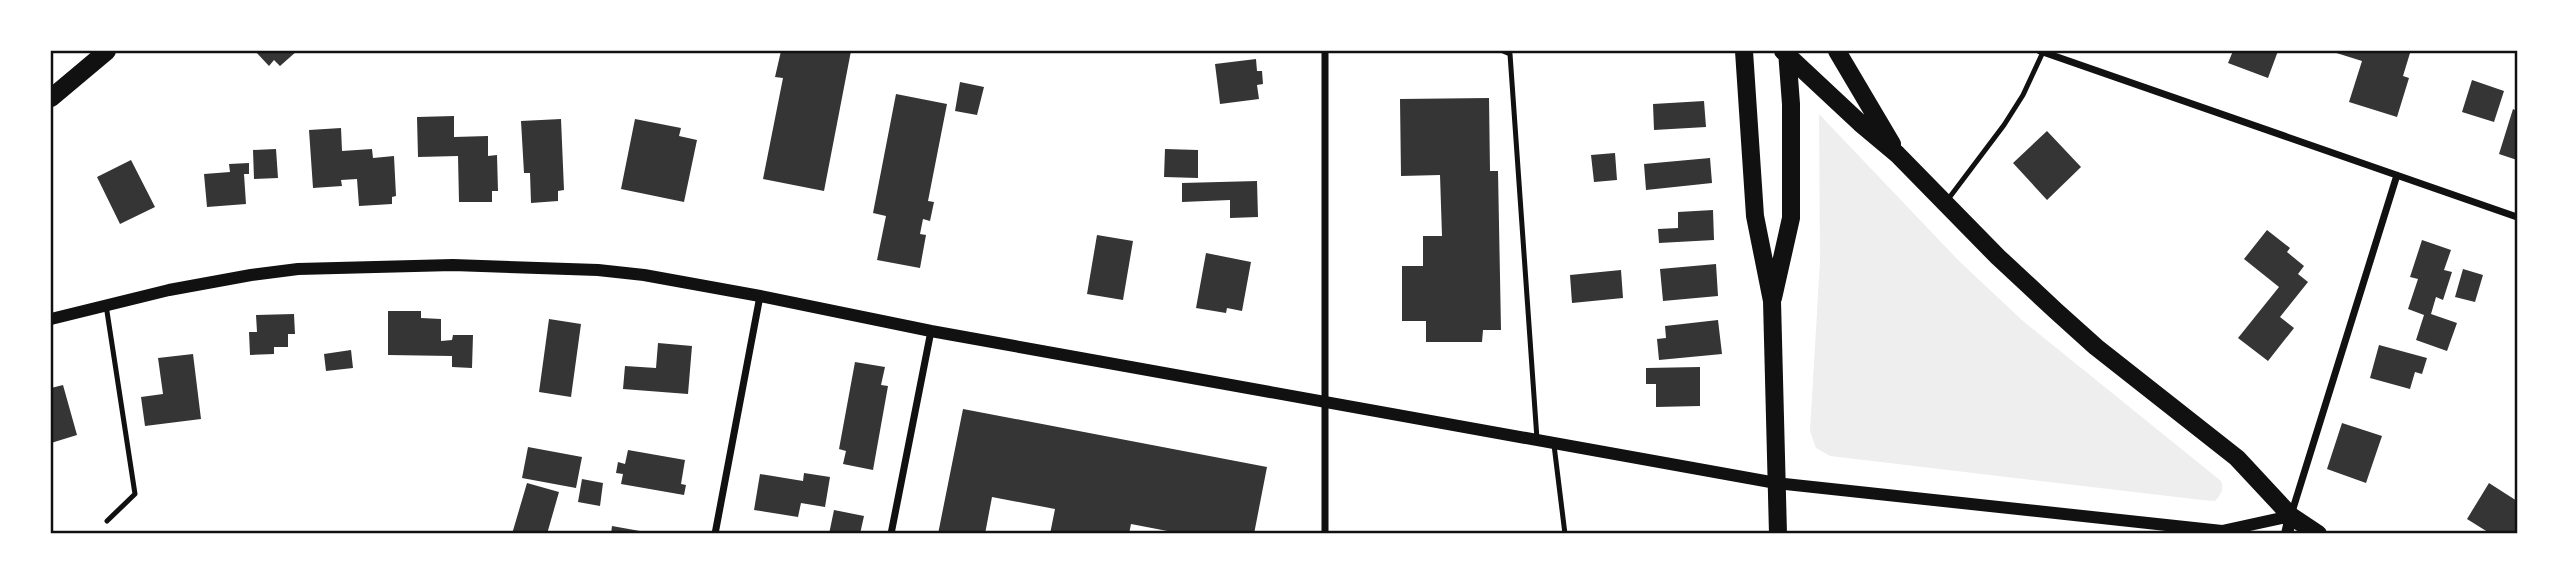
<svg xmlns="http://www.w3.org/2000/svg" width="2568" height="585" font-family="Karla,sans-serif">
  <rect width="100%" height="100%" fill="#fff"/>
  <path fill="#eee" d="M 1819,114 L 1959,261 L 2023,321 L 2221,481 C 2224,489 2221,495 2215,501 L 2202,500 L 1830,456 L 1816,448 L 1810,431 L 1820,261 Z"/>
  <path fill="#353535" d="M 255,51 L 297,51 L 280,66 L 274,60 L 269,66 Z
    M 781,51 L 851,51 L 824,191 L 763,179 L 783,78 L 775,77 Z
    M 2233,51 L 2278,51 L 2268,78 L 2228,63 Z
    M 2330,51 L 2403,51 L 2410,53 L 2403,76 L 2409,78 L 2397,117 L 2349,102 L 2362,61 Z
    M 1256,59 L 1257,71 L 1262,71 L 1263,84 L 1257,85 L 1259,99 L 1220,104 L 1215,64 Z
    M 2472,80 L 2504,91 L 2494,122 L 2462,112 Z
    M 960,82 L 984,87 L 977,115 L 955,111 Z
    M 896,94 L 947,104 L 928,201 L 934,202 L 930,221 L 923,219 L 920,234 L 926,235 L 920,268 L 877,260 L 886,216 L 873,213 Z
    M 1489,98 L 1490,171 L 1498,171 L 1501,330 L 1483,330 L 1482,342 L 1426,342 L 1426,321 L 1402,321 L 1402,266 L 1423,266 L 1423,236 L 1442,236 L 1440,175 L 1401,176 L 1400,99 Z
    M 1704,101 L 1706,127 L 1654,130 L 1653,104 Z
    M 2513,109 L 2517,111 L 2517,160 L 2499,154 Z
    M 454,116 L 454,137 L 488,136 L 488,156 L 497,155 L 498,191 L 492,191 L 492,202 L 459,202 L 458,156 L 418,157 L 417,117 Z
    M 561,119 L 564,190 L 558,191 L 558,201 L 531,203 L 530,173 L 524,173 L 521,121 Z
    M 635,119 L 681,128 L 679,136 L 697,140 L 684,202 L 621,189 Z
    M 341,128 L 342,151 L 372,149 L 373,158 L 394,156 L 396,196 L 392,197 L 392,204 L 359,206 L 357,179 L 341,180 L 342,186 L 313,188 L 309,130 Z
    M 2047,131 L 2081,167 L 2047,200 L 2013,163 Z
    M 276,149 L 278,178 L 254,179 L 253,150 Z
    M 1165,149 L 1198,150 L 1198,178 L 1164,177 Z
    M 1615,153 L 1617,180 L 1594,182 L 1591,155 Z
    M 1710,158 L 1712,183 L 1646,190 L 1644,164 Z
    M 131,160 L 155,207 L 120,224 L 97,177 Z
    M 249,163 L 249,174 L 244,174 L 246,204 L 207,207 L 204,174 L 230,172 L 229,164 Z
    M 1257,181 L 1258,217 L 1230,218 L 1230,200 L 1182,202 L 1182,183 Z
    M 1713,210 L 1714,240 L 1659,243 L 1658,229 L 1678,228 L 1678,212 Z
    M 2267,230 L 2290,248 L 2287,252 L 2304,266 L 2298,274 L 2308,282 L 2280,317 L 2294,328 L 2268,361 L 2238,338 L 2279,287 L 2244,259 Z
    M 1097,235 L 1133,241 L 1123,300 L 1087,294 Z
    M 2422,240 L 2451,250 L 2444,270 L 2452,272 L 2443,300 L 2436,297 L 2431,314 L 2457,323 L 2447,351 L 2416,340 L 2424,315 L 2408,309 L 2418,279 L 2410,277 Z
    M 1206,253 L 1251,262 L 1242,311 L 1227,308 L 1226,313 L 1196,308 Z
    M 1716,264 L 1718,296 L 1663,301 L 1660,269 Z
    M 2463,269 L 2483,275 L 2475,302 L 2455,297 Z
    M 1621,270 L 1623,298 L 1572,303 L 1570,275 Z
    M 388,311 L 421,311 L 421,318 L 441,319 L 441,341 L 452,340 L 453,335 L 473,335 L 472,368 L 452,367 L 452,356 L 388,355 Z
    M 294,314 L 295,334 L 288,334 L 288,347 L 274,347 L 274,354 L 250,355 L 249,332 L 257,332 L 256,315 Z
    M 549,319 L 581,324 L 571,397 L 539,392 Z
    M 1718,320 L 1722,354 L 1659,360 L 1657,339 L 1666,338 L 1665,326 Z
    M 658,343 L 692,346 L 688,394 L 623,389 L 625,366 L 656,368 Z
    M 2379,345 L 2427,358 L 2422,374 L 2415,372 L 2410,389 L 2370,378 Z
    M 351,350 L 353,368 L 326,371 L 324,354 Z
    M 193,354 L 201,419 L 145,426 L 141,397 L 163,394 L 158,358 Z
    M 855,362 L 885,367 L 881,385 L 888,386 L 873,470 L 843,464 L 846,451 L 839,449 Z
    M 1700,367 L 1700,406 L 1656,407 L 1656,384 L 1646,384 L 1646,368 Z
    M 63,385 L 77,435 L 51,443 L 51,388 Z
    M 963,409 L 1267,467 L 1254,534 L 1183,534 L 1131,524 L 1129,534 L 1050,534 L 1055,509 L 992,497 L 985,534 L 938,534 Z
    M 2342,423 L 2382,436 L 2366,483 L 2327,469 Z
    M 528,447 L 582,457 L 576,488 L 522,478 Z
    M 628,450 L 685,460 L 681,484 L 686,485 L 684,495 L 621,484 L 623,474 L 616,473 L 618,462 L 625,464 Z
    M 804,473 L 830,477 L 825,507 L 801,503 L 798,517 L 754,510 L 760,474 L 803,481 Z
    M 582,479 L 603,483 L 600,506 L 578,502 Z
    M 527,483 L 559,492 L 547,534 L 512,534 Z
    M 2489,483 L 2517,501 L 2517,534 L 2491,534 L 2467,519 Z
    M 834,510 L 864,516 L 860,534 L 829,534 Z
    M 612,526 L 651,533 L 651,534 L 611,534 Z"/>
  <g fill="none" stroke-linecap="round" stroke-linejoin="round">
    <path stroke="#111" stroke-width="5" d="M 1503,51 L 1510,54 L 1537,439
      M 1946,202 L 2004,125 L 2023,95 L 2043,52
      M 106,305 L 135,494 L 107,521
      M 1554,445 L 1565,534"/>
    <path stroke="#111" stroke-width="7" d="M 1325,51 L 1325,534
      M 2040,51 L 2517,217
      M 2291,515 L 2397,175
      M 715,534 L 760,296
      M 891,534 L 931,331"/>
    <path stroke="#111" stroke-width="12" d="M 51,319 L 169,290 L 251,275 L 298,269 L 453,265 L 598,270 L 644,275 L 760,296 L 931,331 L 1776,483 L 2222,531 L 2291,516 L 2287,534"/>
    <path stroke="#111" stroke-width="18" d="M 1744,51 L 1755,216 L 1772,301 L 1778,534
      M 1783,51 L 1860,123 L 1897,154 L 1998,257 L 2056,311 L 2096,347 L 2237,458 L 2291,516 L 2318,534
      M 1837,51 L 1892,144
      M 51,98 L 107,51
      M 1773,298 L 1791,218 L 1791,104 L 1787,51"/>
  </g>
  <rect width="2568" height="585" fill="none" stroke="#ffffff" stroke-width="105"/>
  <rect x="52" y="52" width="2464" height="480" fill="none" stroke="#111" stroke-width="2.5"/>
</svg>
